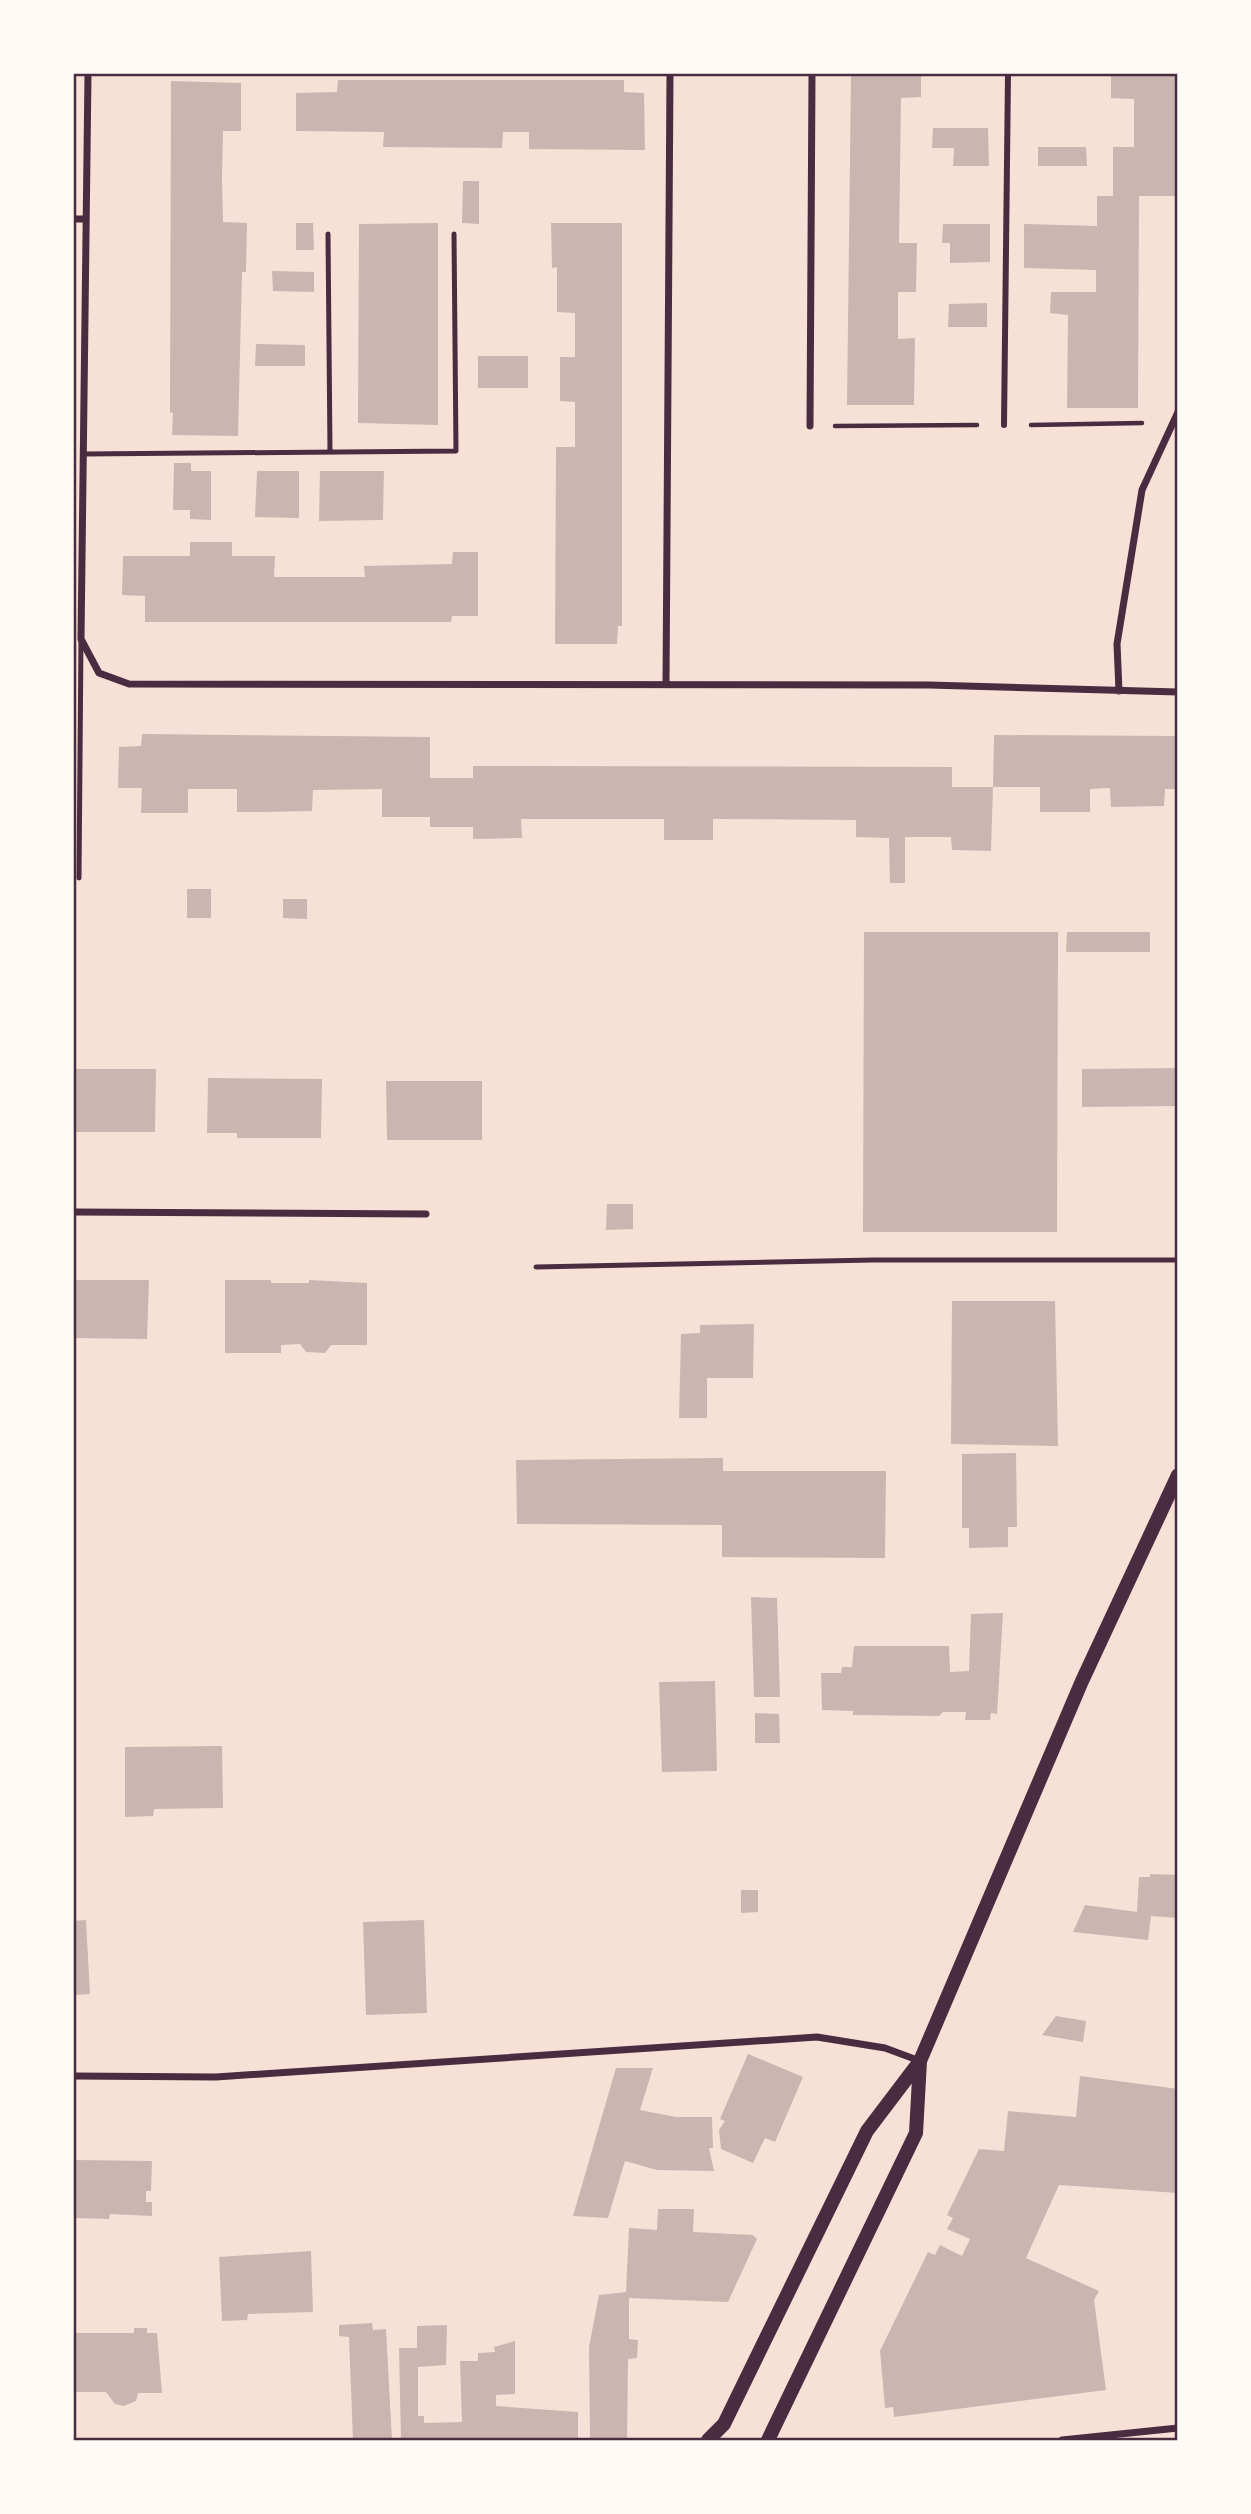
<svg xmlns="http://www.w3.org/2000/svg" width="1251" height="2514" font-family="Raleway,sans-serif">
  <rect width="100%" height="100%" fill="#f7e1d7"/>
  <path fill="#ccb4b1" d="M 851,74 L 921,74 L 921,97 L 901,98 L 899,243 L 917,243 L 916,292 L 898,292 L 898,339 L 915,338 L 914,405 L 847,405 Z
    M 1111,74 L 1178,74 L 1178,196 L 1139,196 L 1138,408 L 1067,408 L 1068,315 L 1050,313 L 1051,292 L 1096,292 L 1096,270 L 1024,268 L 1024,224 L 1097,226 L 1097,196 L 1113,196 L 1113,147 L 1134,147 L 1134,99 L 1111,98 Z
    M 338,80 L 624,80 L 624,92 L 644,93 L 645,150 L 529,149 L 529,132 L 503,132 L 502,148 L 383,147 L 384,132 L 296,131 L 296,93 L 337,92 Z
    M 171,81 L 241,83 L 241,131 L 223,131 L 222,178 L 223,222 L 247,223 L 246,272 L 242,272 L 238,436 L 172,435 L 173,413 L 170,412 Z
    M 933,128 L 988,128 L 989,166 L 953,166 L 954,148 L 932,148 Z
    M 1038,147 L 1086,147 L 1087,166 L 1038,166 Z
    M 463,181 L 479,181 L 479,224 L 462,223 Z
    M 296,223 L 313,223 L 314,250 L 296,250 Z
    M 438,223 L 438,425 L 358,423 L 359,224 Z
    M 551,223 L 622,223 L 622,626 L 618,626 L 617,644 L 555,644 L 556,447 L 575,447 L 575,402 L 560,401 L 560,357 L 575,357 L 575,313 L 557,312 L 557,267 L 552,268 Z
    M 943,224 L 990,224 L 990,262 L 950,263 L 950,243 L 942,243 Z
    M 272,271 L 314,272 L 314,292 L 273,291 Z
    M 987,303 L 987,327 L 948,327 L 949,304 Z
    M 256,344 L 305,345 L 305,366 L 255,366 Z
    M 478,356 L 528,356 L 528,388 L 478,388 Z
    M 174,463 L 191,463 L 191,471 L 211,471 L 211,520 L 190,519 L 190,510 L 173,510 Z
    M 257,471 L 299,471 L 299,518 L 255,517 Z
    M 320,471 L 384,471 L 383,520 L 319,521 Z
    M 190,542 L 232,542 L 232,556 L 275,556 L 274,577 L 365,577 L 364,566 L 452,564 L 453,552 L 478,552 L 478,616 L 452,616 L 451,622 L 145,622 L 145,596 L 122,595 L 123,556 L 190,556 Z
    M 142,734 L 430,737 L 430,778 L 473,778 L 473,766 L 952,767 L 952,787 L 993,787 L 991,851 L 952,850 L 951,837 L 905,837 L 905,883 L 890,883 L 889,838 L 856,837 L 856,820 L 713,819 L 713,840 L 664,840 L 664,819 L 521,819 L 522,838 L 473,839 L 473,827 L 430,827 L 430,817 L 382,817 L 382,789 L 313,790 L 312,811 L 263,812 L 237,812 L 237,789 L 188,789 L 188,813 L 141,813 L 142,788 L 118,788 L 119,747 L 141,746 Z
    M 994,735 L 1178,736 L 1178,789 L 1165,789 L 1164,806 L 1111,807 L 1110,788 L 1090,789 L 1090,812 L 1040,812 L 1040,787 L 993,787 Z
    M 187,889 L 211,889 L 211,918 L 187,918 Z
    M 283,899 L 307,899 L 307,919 L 283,918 Z
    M 864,932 L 1058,932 L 1057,1232 L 863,1232 Z
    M 1067,932 L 1150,932 L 1150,952 L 1066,952 Z
    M 1178,1068 L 1178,1106 L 1082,1107 L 1082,1069 Z
    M 74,1069 L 156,1069 L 155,1132 L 74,1132 Z
    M 208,1078 L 322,1079 L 321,1138 L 237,1138 L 237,1133 L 207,1133 Z
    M 386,1081 L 482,1081 L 482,1140 L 387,1140 Z
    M 607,1204 L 633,1204 L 633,1229 L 606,1230 Z
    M 74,1280 L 149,1280 L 147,1339 L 74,1338 Z
    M 225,1280 L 271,1280 L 271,1283 L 309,1283 L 309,1280 L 367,1283 L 367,1345 L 331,1345 L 325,1353 L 306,1352 L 300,1344 L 281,1345 L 281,1353 L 225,1353 Z
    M 952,1301 L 1055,1301 L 1058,1446 L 951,1444 Z
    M 754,1324 L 753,1378 L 707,1378 L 707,1418 L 679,1418 L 681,1334 L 700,1333 L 700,1325 Z
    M 1016,1453 L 1017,1527 L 1008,1527 L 1008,1547 L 969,1548 L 969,1528 L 962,1528 L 962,1454 Z
    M 723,1458 L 723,1471 L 886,1471 L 885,1558 L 722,1557 L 722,1525 L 517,1524 L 516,1460 Z
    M 751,1597 L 777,1598 L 780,1697 L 754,1697 Z
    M 1003,1613 L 997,1714 L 991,1713 L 990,1720 L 965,1720 L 966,1712 L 943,1712 L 939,1716 L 853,1715 L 853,1711 L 822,1710 L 821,1673 L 841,1673 L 842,1667 L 852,1667 L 854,1646 L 949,1646 L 950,1672 L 969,1671 L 971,1614 Z
    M 715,1681 L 717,1771 L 662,1772 L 659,1682 Z
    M 755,1713 L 779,1714 L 780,1743 L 755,1743 Z
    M 222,1746 L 223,1808 L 154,1809 L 153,1816 L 125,1817 L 125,1747 Z
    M 1150,1874 L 1178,1875 L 1178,1918 L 1151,1916 L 1148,1940 L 1073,1932 L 1085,1905 L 1137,1912 L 1139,1877 L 1150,1877 Z
    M 741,1890 L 758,1890 L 758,1912 L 741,1913 Z
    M 86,1920 L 90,1994 L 74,1995 L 74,1921 Z
    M 424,1920 L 427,2013 L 366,2015 L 363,1922 Z
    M 1056,2016 L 1086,2021 L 1083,2042 L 1042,2035 Z
    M 748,2054 L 803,2077 L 775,2142 L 765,2138 L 753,2163 L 721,2149 L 719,2130 L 725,2121 L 720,2119 Z
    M 616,2068 L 653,2068 L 640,2110 L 676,2117 L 712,2117 L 713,2148 L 709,2148 L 714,2171 L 657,2170 L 625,2161 L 608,2218 L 573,2216 Z
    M 1080,2076 L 1178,2089 L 1178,2193 L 1059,2185 L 1026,2258 L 1099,2291 L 1094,2300 L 1106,2390 L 894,2417 L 893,2407 L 885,2408 L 880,2351 L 928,2252 L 935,2255 L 940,2245 L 962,2256 L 970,2239 L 947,2229 L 953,2218 L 947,2215 L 979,2149 L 1004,2151 L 1008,2111 L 1076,2117 Z
    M 74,2160 L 152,2161 L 151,2191 L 146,2191 L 146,2202 L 152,2202 L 152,2216 L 110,2214 L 109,2219 L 74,2218 Z
    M 658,2209 L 694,2209 L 693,2232 L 753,2235 L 757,2239 L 728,2302 L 629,2298 L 629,2339 L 638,2340 L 637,2358 L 628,2359 L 627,2440 L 590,2440 L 589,2347 L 599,2295 L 626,2292 L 629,2228 L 657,2230 Z
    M 311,2251 L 313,2312 L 248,2314 L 247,2320 L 222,2321 L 219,2257 Z
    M 372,2323 L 373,2330 L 386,2329 L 392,2440 L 353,2440 L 349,2337 L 339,2336 L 339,2325 Z
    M 447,2325 L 446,2365 L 418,2367 L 418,2416 L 424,2416 L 424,2423 L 462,2422 L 460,2361 L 478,2361 L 478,2353 L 495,2352 L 494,2347 L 515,2341 L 515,2394 L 496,2395 L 496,2406 L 578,2412 L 578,2440 L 401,2440 L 399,2348 L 417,2348 L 417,2326 Z
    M 134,2328 L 147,2328 L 147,2333 L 157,2333 L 162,2393 L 138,2393 L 136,2401 L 124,2406 L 115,2404 L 106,2392 L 74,2392 L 74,2333 L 134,2333 Z"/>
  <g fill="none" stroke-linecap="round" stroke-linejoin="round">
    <path stroke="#4a2c40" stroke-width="4.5" d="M 1031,425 L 1142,423
      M 835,426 L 977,425"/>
    <path stroke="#4a2c40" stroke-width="5" d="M 328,234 L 330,451
      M 84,454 L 456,451 L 454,234
      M 79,878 L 81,639
      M 536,1267 L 873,1260 L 1178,1260"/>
    <path stroke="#4a2c40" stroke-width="6" d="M 1004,425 L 1008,74"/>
    <path stroke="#4a2c40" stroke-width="7" d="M 88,74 L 81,639 L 99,673 L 129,684 L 929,685 L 1178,692
      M 74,219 L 86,219
      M 810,426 L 812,74
      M 666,684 L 670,74
      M 1119,691 L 1117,644 L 1142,490 L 1178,412
      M 74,1212 L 426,1214
      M 74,2076 L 216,2077 L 817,2037 L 885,2048 L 920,2061
      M 1062,2440 L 1178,2428"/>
    <path stroke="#4a2c40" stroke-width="14" d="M 708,2440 L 724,2424 L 867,2131 L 920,2061 L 1082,1681 L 1178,1475
      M 768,2440 L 916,2133 L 920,2061"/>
  </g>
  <rect width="1251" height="2514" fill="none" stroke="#fffaf5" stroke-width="150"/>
  <rect x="75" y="75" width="1101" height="2364" fill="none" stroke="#4a2c40" stroke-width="2.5"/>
</svg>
